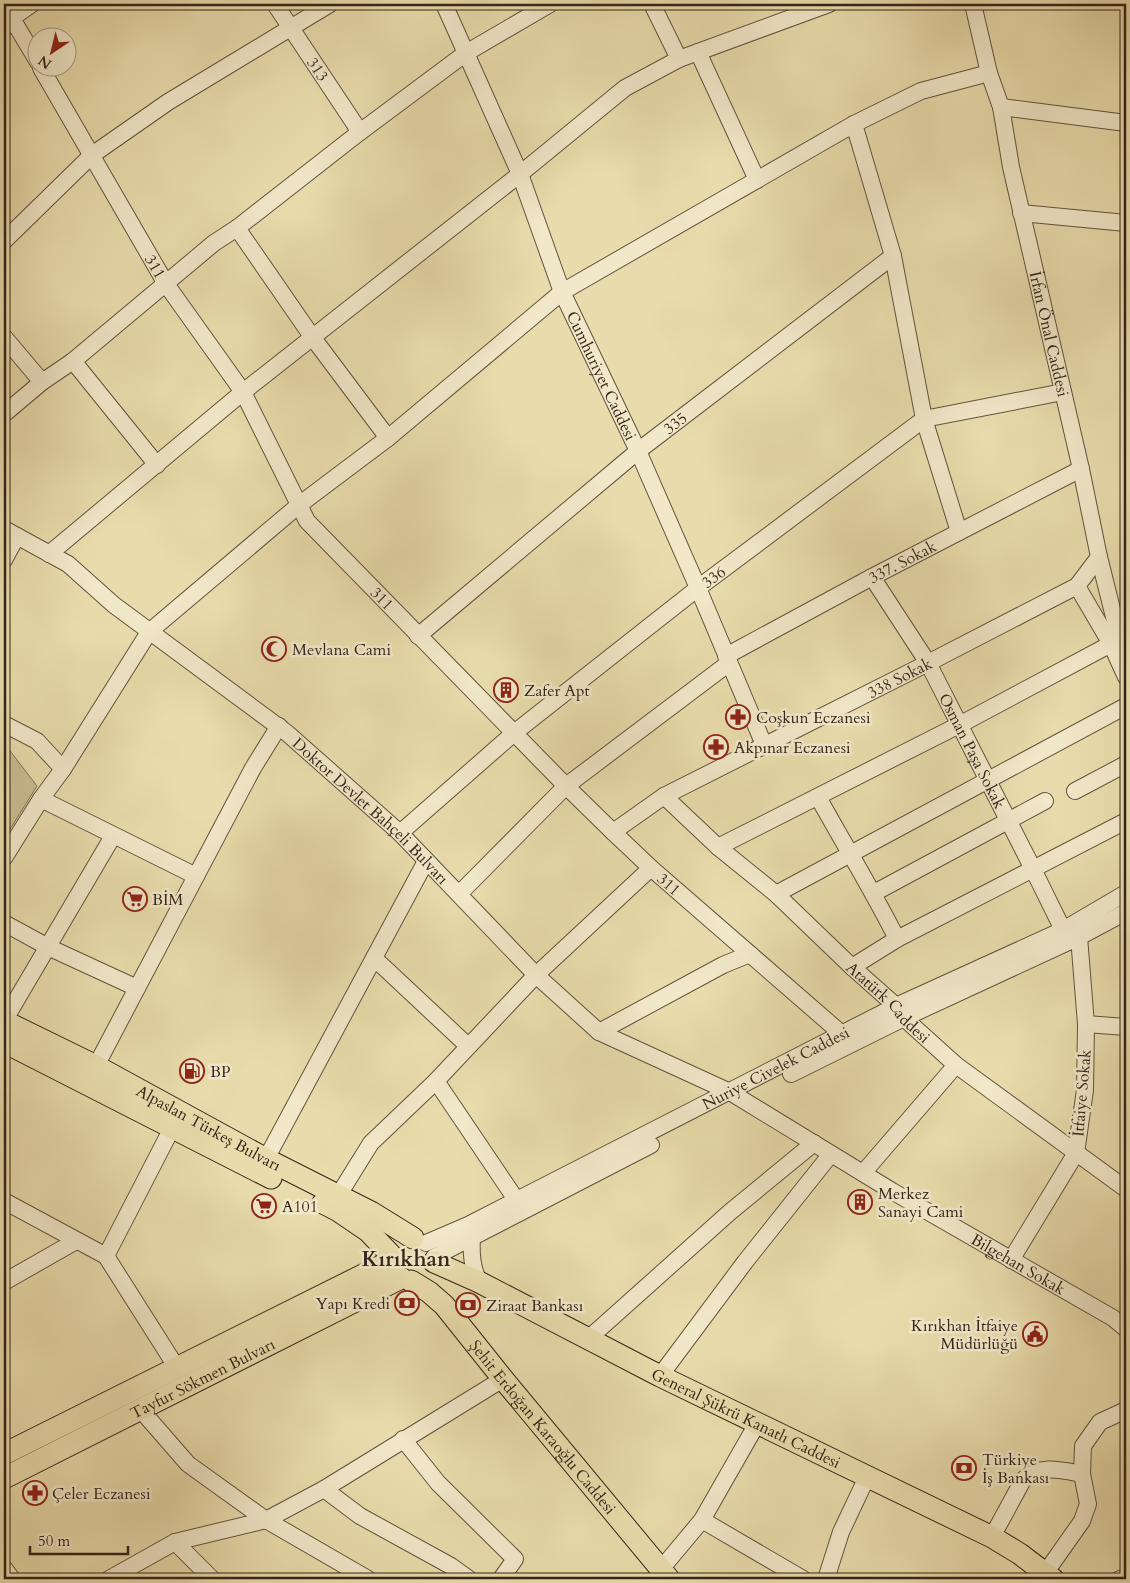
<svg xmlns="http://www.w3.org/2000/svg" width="1130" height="1583" font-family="Cardo,serif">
  <rect width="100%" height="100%" fill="#e9dcac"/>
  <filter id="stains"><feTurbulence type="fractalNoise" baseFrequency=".004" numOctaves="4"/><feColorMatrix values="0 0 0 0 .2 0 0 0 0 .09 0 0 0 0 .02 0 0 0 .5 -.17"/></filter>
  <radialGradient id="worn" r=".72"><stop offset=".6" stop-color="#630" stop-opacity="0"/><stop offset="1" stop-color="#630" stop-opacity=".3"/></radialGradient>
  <path fill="#cabd93" stroke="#7f7156" d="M 4,743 L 37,786 L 4,839 Z"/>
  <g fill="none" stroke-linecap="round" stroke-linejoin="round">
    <defs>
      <g id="minor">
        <path id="s1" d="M 275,4 L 360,132"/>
        <path id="s2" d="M 444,4 L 520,174 L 562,292 L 638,451 L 698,588 L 764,745"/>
        <path d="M 652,4 L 679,59"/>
        <path id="s3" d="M 973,4 L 989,73 L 1001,107 L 1011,167 L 1081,469 L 1099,557 L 1126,665"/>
        <path d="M 4,5 L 38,62"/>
        <path d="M 4,28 L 12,18 L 32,4"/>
        <path d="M 698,52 L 757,180"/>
        <path id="s4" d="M 41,68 L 166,284 L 243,392 L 307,521 L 566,786 L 613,832 L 651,868 L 843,1035"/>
        <path d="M 1001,107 L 1126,123"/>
        <path d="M 854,124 L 893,256 L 924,419 L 959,532"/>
        <path d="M 1021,213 L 1126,223"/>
        <path d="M 237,228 L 313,338 L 388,438"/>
        <path d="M 4,241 L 92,155 L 168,102 L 330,4"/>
        <path d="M 4,337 L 42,382"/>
        <path d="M 73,361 L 157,465"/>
        <path d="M 4,414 L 42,382 L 73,361 L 214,243 L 237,228 L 360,132 L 466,53 L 550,4"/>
        <path id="s5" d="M 4,529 L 68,564 L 114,605 L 287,733 L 400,833 L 536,975 L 599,1032 L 730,1092 L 892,1191 L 1113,1318 L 1126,1329"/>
        <path d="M 49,554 L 243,392 L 520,174 L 625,88 L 679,59 L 829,4"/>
        <path d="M 4,560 L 17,536"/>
        <path id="s6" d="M 872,577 L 928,663 L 1033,869 L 1063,930 L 1079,937 L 1086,1024 L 1085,1090 L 1076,1153 L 1011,1260"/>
        <path d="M 1077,586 L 1111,644 L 1126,677"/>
        <path id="s7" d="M 418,636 L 638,451 L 893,256"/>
        <path id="s8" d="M 726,656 L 872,577 L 1081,469"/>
        <path d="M 4,724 L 37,741 L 63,769"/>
        <path d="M 1075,791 L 1126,764"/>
        <path id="s9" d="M 664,796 L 718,847 L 776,894 L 852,967 L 896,1006 L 904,1018 L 956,1065 L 1126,1189"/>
        <path d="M 818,797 C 844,844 873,891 897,939"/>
        <path d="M 41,799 L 196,876"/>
        <path id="s10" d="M 613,832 L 664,796 L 928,663 L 1077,586 L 1099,557"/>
        <path id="s11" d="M 400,833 L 514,733 L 698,588 L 924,419 L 1063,392"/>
        <path d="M 718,847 L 961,724 L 1111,644"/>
        <path d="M 4,858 L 41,799 L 63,769 L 149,632 L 299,505 L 388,438 L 562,292 L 854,124 L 921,91 L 989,73"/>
        <path d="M 874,893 L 1045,801"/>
        <path d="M 459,894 L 566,786 L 729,663"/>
        <path d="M 776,894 L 1126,706"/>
        <path d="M 4,923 L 48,947 L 137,988"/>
        <path d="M 374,958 L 468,1046"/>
        <path d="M 852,967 L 897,939 L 1126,821"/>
        <path d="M 4,1021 L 113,836"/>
        <path d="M 1086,1024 L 1126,1027"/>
        <path d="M 599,1032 L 723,965 L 750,954"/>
        <path d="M 96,1066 L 253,768 L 279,726"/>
        <path d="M 791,1074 L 904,1018 L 1079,937 L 1126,912"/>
        <path d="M 436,1081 L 517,1201"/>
        <path d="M 172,1128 L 106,1256 L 177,1368"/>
        <path d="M 266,1159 L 426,861"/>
        <path d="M 863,1173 L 956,1065"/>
        <path d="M 338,1196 L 371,1143 L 436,1081 L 536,975 L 651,868"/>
        <path d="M 4,1201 L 106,1256"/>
        <path d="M 472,1237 C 471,1254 472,1267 479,1282"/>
        <path id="s12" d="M 426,1243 L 468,1225 L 896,1006 L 1063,930 L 1126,893"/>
        <path d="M 434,1257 L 651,1145"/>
        <path d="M 4,1282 L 76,1241"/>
        <path d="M 588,1339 L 730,1212 L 814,1143"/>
        <path d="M 660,1376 L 745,1262 L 831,1154"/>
        <path d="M 141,1410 L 188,1464 L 266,1520 L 368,1579"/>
        <path d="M 403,1439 L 438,1483 L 515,1559 L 501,1579"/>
        <path d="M 324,1489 L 360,1516 L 451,1566 L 469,1579"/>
        <path d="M 702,1520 L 803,1579"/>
        <path d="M 992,1537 L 1023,1480 C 1040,1464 1061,1470 1082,1474"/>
        <path d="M 175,1542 L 212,1579"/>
        <path d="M 4,1568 L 12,1579"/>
        <path d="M 661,1569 L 702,1520 L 758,1422"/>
        <path d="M 1046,1572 L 1082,1521 L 1088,1504 L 1082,1474 L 1083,1446 L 1100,1422 L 1126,1410"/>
        <path d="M 109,1579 L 175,1542 L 266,1520 L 324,1489 L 503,1379"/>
        <path d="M 826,1579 L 841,1532 L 867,1477"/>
        <path d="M 1120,1579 L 1126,1578"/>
      </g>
      <g id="major">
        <path id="s13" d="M 4,1021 L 96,1066 L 266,1159 L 371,1212 L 413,1238"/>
        <path d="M 4,1042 L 271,1178"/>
        <path d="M 323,1203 L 337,1210 L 368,1231 L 391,1255"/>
        <path id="s14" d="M 434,1262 L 479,1282 L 660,1376 L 992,1537 L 1020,1554 L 1053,1579"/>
        <path id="s15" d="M 411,1281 L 429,1292 L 444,1305 L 503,1379 L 669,1579"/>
        <path d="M 4,1454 L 391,1261"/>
        <path id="s16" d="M 4,1478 L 401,1278"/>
      </g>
    </defs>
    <use href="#minor" stroke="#61533e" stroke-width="18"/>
    <use href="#major" stroke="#342519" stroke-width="23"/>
    <use href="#minor" stroke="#f1e8c9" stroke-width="16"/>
    <use href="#major" stroke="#e9dcac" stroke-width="21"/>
  </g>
  <defs>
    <symbol id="mosque-ring" viewBox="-11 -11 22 22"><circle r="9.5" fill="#f1e8c9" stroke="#8f2418" stroke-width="1.5"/><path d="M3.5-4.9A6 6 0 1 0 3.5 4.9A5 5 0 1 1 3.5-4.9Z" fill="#8f2418"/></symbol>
    <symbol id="building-ring" viewBox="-11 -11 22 22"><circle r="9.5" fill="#f1e8c9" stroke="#8f2418" stroke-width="1.5"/><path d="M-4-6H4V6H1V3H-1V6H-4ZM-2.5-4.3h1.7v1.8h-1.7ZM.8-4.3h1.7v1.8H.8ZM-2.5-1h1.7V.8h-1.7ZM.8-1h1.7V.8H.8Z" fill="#8f2418"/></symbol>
    <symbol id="pharmacy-ring" viewBox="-11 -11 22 22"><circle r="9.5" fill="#f1e8c9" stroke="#8f2418" stroke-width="1.5"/><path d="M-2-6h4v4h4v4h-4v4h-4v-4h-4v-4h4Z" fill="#8f2418"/></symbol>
    <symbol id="supermarket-ring" viewBox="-11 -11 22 22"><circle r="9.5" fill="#f1e8c9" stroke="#8f2418" stroke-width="1.5"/><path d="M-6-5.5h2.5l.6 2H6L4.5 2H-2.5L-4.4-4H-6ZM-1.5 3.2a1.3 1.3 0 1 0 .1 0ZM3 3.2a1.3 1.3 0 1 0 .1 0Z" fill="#8f2418"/></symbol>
    <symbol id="fuel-ring" viewBox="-11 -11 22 22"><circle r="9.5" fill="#f1e8c9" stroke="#8f2418" stroke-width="1.5"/><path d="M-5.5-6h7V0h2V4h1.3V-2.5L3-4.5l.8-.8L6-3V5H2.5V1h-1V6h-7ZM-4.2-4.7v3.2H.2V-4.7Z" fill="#8f2418"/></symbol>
    <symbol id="bank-ring" viewBox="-11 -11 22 22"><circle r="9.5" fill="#f1e8c9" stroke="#8f2418" stroke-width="1.5"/><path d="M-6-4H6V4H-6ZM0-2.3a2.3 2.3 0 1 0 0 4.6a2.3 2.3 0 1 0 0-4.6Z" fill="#8f2418"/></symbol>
    <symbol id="civic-ring" viewBox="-11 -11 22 22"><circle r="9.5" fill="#f1e8c9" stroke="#8f2418" stroke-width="1.5"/><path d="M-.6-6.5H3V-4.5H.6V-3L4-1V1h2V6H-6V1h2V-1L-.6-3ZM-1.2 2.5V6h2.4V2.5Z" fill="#8f2418"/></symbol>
  </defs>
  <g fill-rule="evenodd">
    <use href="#mosque-ring" x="260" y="635" width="28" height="28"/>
    <use href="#building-ring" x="492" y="676" width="28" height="28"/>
    <use href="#pharmacy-ring" x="724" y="703" width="28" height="28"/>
    <use href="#pharmacy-ring" x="702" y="733" width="28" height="28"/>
    <use href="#supermarket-ring" x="121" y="885" width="28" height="28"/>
    <use href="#fuel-ring" x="178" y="1057" width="28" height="28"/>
    <use href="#building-ring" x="846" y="1188" width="28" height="28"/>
    <use href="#supermarket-ring" x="250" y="1192" width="28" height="28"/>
    <use href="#bank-ring" x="393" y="1289" width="28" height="28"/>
    <use href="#bank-ring" x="454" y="1291" width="28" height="28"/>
    <use href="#civic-ring" x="1021" y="1320" width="28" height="28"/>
    <use href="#bank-ring" x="950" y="1454" width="28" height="28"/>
    <use href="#pharmacy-ring" x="21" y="1479" width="28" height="28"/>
  </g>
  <g text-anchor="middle" stroke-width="5" stroke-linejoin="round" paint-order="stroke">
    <g font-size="16" fill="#342519" stroke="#f1e8c9">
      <text dy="6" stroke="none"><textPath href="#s1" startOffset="78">313</textPath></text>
      <text dy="6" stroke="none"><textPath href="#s4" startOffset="229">311</textPath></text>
      <text dy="6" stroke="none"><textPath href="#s3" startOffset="339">İrfan Önal Caddesi</textPath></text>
      <text dy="6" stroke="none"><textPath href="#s2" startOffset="404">Cumhuriyet Caddesi</textPath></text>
      <text dy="6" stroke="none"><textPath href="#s7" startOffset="334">335</textPath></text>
      <text dy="6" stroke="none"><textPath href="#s8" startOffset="200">337. Sokak</textPath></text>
      <text dy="6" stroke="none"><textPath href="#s11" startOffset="405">336</textPath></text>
      <text dy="6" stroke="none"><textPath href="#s4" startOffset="634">311</textPath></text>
      <text dy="6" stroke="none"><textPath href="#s10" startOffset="326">338 Sokak</textPath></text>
      <text dy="6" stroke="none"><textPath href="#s6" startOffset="201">Osman Paşa Sokak</textPath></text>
      <text dy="6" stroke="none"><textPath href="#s5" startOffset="464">Doktor Devlet Bahçeli Bulvarı</textPath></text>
      <text dy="6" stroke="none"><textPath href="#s4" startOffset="1039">311</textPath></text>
      <text dy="6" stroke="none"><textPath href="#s9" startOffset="305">Atatürk Caddesi</textPath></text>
      <text dy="6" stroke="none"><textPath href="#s12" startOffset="391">Nuriye Civelek Caddesi</textPath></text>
      <text transform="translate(1081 1093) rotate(-85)" y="6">İtfaiye Sokak</text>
      <text dy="6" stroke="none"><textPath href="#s13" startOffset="231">Alpaslan Türkeş Bulvarı</textPath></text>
      <text dy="6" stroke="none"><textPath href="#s5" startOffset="1262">Bilgehan Sokak</textPath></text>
      <text dy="6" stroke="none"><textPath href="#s16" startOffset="222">Tayfur Sökmen Bulvarı</textPath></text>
      <text dy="6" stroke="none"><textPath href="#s14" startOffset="349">General Şükrü Kanatlı Caddesi</textPath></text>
      <text dy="6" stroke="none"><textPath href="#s15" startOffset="198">Şehit Erdoğan Karaoğlu Caddesi</textPath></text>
    </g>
    <g font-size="16" fill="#342519" stroke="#f1e8c9" text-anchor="start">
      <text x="292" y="655">Mevlana Cami</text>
      <text x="524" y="696">Zafer Apt</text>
      <text x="756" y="723">Coşkun Eczanesi</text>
      <text x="734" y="753">Akpınar Eczanesi</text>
      <text x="152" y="905">BİM</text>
      <text x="210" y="1077">BP</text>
      <text x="878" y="1199">Merkez<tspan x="878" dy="18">Sanayi Cami</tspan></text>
      <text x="282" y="1212">A101</text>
      <text x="390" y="1309" text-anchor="end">Yapı Kredi</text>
      <text x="486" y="1311">Ziraat Bankası</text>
      <text x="1018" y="1331" text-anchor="end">Kırıkhan İtfaiye<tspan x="1018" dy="18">Müdürlüğü</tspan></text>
      <text x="982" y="1465">Türkiye<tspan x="982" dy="18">İş Bankası</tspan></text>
      <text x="52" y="1499">Çeler Eczanesi</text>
    </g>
    <g font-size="21" font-weight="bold" fill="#342519" stroke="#f1e8c9">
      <text x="406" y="1266">Kırıkhan</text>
    </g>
  </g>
  <rect width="1130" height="1583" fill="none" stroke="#e9dcac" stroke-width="20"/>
  <rect x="5" y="5" width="1120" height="1573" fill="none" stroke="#342519" stroke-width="2.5"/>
  <rect x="10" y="10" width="1110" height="1563" fill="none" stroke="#342519"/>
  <g transform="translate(52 52) rotate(215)"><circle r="24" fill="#f1e8c9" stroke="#a59a83"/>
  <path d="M0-4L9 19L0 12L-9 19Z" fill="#8f2418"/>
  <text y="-8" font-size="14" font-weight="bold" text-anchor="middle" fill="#342519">N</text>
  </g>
  <path d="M30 1546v8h98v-8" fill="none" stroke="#342519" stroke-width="2.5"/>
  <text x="38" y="1546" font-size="15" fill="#342519" stroke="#f1e8c9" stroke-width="4" paint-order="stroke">50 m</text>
  <rect width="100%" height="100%" filter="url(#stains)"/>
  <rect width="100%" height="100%" fill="url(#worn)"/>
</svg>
